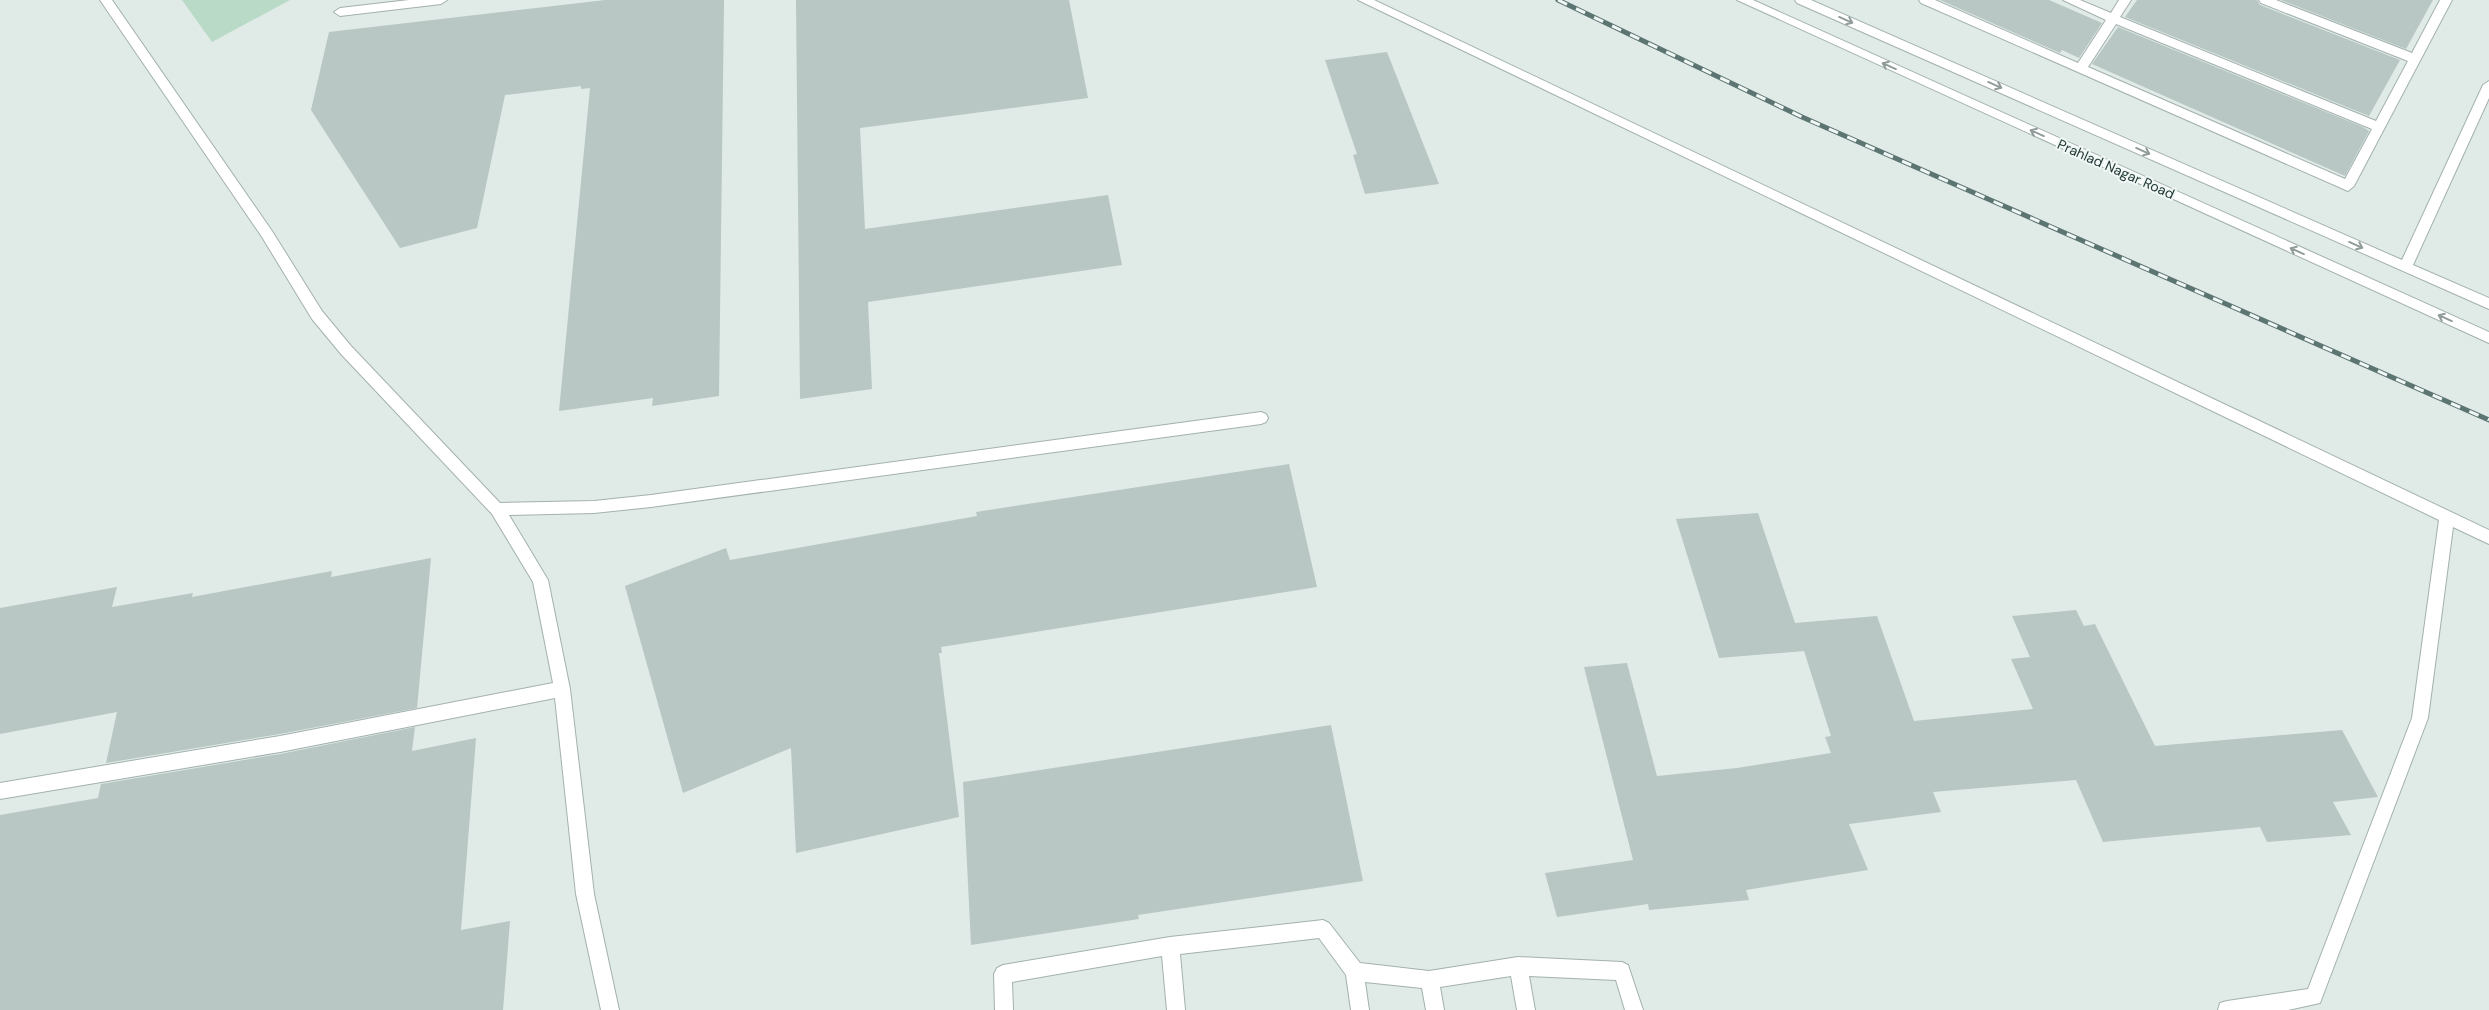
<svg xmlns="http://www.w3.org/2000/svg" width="2489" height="1010" font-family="'DM Sans',sans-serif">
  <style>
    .green { fill: #b9dac7 }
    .building { fill: #b8c7c3 }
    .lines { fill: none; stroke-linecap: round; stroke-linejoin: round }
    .minor-casing { stroke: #a3b1ae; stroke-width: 2 }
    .minor { fill: #fff; fill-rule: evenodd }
    .rail-casing { stroke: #5c7572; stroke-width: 5 }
    .rail { stroke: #f0f7f4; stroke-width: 3; stroke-dasharray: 10; stroke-linecap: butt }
    .oneway { stroke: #909c9a }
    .labels { text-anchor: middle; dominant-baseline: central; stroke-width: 4; stroke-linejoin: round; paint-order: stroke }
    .street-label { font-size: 14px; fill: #213936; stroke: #f0f7f4 }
  </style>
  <rect width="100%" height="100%" fill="#e0eae7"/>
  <!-- green -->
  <path class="green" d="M182,0H290L212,42Z"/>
  <!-- building -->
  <path class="building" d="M605,0H724L719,396L652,406L653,398L559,411L590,88L581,89V86L505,95L477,228L400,248L311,110L329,32Z
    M796,0H1069L1088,98L860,128L865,229L1108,195L1122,265L868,302L872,389L800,399Z
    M1940,0H2049L2102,23L2079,58L2062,50L2060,53Z
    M2137,0H2257L2260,5L2400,60L2369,116L2125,17Z
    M2281,0H2433L2406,49Z
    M2118,27L2363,127L2369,131L2345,176L2092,64Z
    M1387,52L1439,184L1365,194L1353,155L1357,154L1325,60Z
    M1289,464L1317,587L941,647L942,653H939L959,817L796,853L791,748L683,793L625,586L726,548L730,560L977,516L976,512Z
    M1758,513L1795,623L1877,616L1914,721L2033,709L2011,659L2030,657L2012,616L2076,610L2084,626L2095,624L2155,746L2342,730L2378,797L2333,802L2351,835L2267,842L2260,827L2103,842L2076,780L1933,792L1941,812L1849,824L1868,870L1746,890L1749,900L1649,910L1648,904L1557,917L1545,873L1633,860L1584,667L1627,663L1657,776L1737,768L1831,753L1825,737L1831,736L1804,651L1719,658L1676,519Z
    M431,558L417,708L280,734L106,763L117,712L0,734V608L117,587L112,607L193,593L192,597L332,571L331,577Z
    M1331,725L1363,881L1138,915L1139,919L971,945L963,782Z
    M415,727L412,751L476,738L461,930L510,921L503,1010H0V815L98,798L101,784L280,754Z"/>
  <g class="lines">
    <defs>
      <path id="minor" d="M100,0H112L272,231L322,311L351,346L500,503L594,501L651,495L1261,412L1266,414L1268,418L1266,422L1261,424L651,507L594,513L509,515L548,580L570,689L594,894L619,1010H601L576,894L555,698L280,752L0,799V783L280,736L553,683L533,582L492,514L341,354L312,319L262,237Z
        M409,0H447L441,4L340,16L334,12L340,8Z
        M1358,0H1374L2489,530V544L2453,527L2428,718L2320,1003L2288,1010H2218L2220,1003L2227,1001L2308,989L2412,718L2439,520Z
        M1737,0H1753L2489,332V343Z
        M1795,0H1811L2402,260L2483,85L2489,81V98L2413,265L2489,298V309L1797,3Z
        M1919,0H1935L2078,63L2106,20L2063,0H2080L2111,13L2119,0H2131L2120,17L2376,121L2408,61L2261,3L2259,0H2276L2412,53L2440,0H2452L2354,186L2348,191L1921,3ZM2116,24L2372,129L2345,179L2088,67Z
        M1323,920L1329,923L1360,963L1429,971L1518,957L1622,962L1628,965L1643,1010H1625L1616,980L1529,976L1535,1010H1517L1511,976L1440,987L1444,1010H1426L1422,988L1365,982L1369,1010H1351L1346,975L1319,938L1180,954L1185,1010H1167L1162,956L1012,982L1013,1010H995L994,974L997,968L1003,965L1170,937Z"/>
    </defs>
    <!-- minor casing -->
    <use href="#minor" class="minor-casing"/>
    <!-- minor -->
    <use href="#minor" class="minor"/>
    <defs>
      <path id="rail" d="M1558,0L1802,117L2489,420"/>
    </defs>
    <!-- rail casing -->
    <use href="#rail" class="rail-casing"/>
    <!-- rail -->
    <use href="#rail" class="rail"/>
  </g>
  <!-- one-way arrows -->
  <defs><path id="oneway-shaft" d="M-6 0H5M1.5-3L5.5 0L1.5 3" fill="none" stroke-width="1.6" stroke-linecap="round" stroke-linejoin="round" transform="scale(1.25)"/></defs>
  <g class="oneway">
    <use href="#oneway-shaft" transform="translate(1846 20) rotate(24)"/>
    <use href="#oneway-shaft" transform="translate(1889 66) rotate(-156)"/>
    <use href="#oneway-shaft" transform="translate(1995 85) rotate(24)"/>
    <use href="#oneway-shaft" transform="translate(2037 133) rotate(-156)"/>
    <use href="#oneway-shaft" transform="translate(2143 151) rotate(24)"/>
    <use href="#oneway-shaft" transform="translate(2356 245) rotate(24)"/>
    <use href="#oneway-shaft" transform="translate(2297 251) rotate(-156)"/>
    <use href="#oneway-shaft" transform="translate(2445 318) rotate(-156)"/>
  </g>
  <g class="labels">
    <!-- street labels -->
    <g class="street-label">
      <text transform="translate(2116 169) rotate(24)">Prahlad Nagar Road</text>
    </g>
  </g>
</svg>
